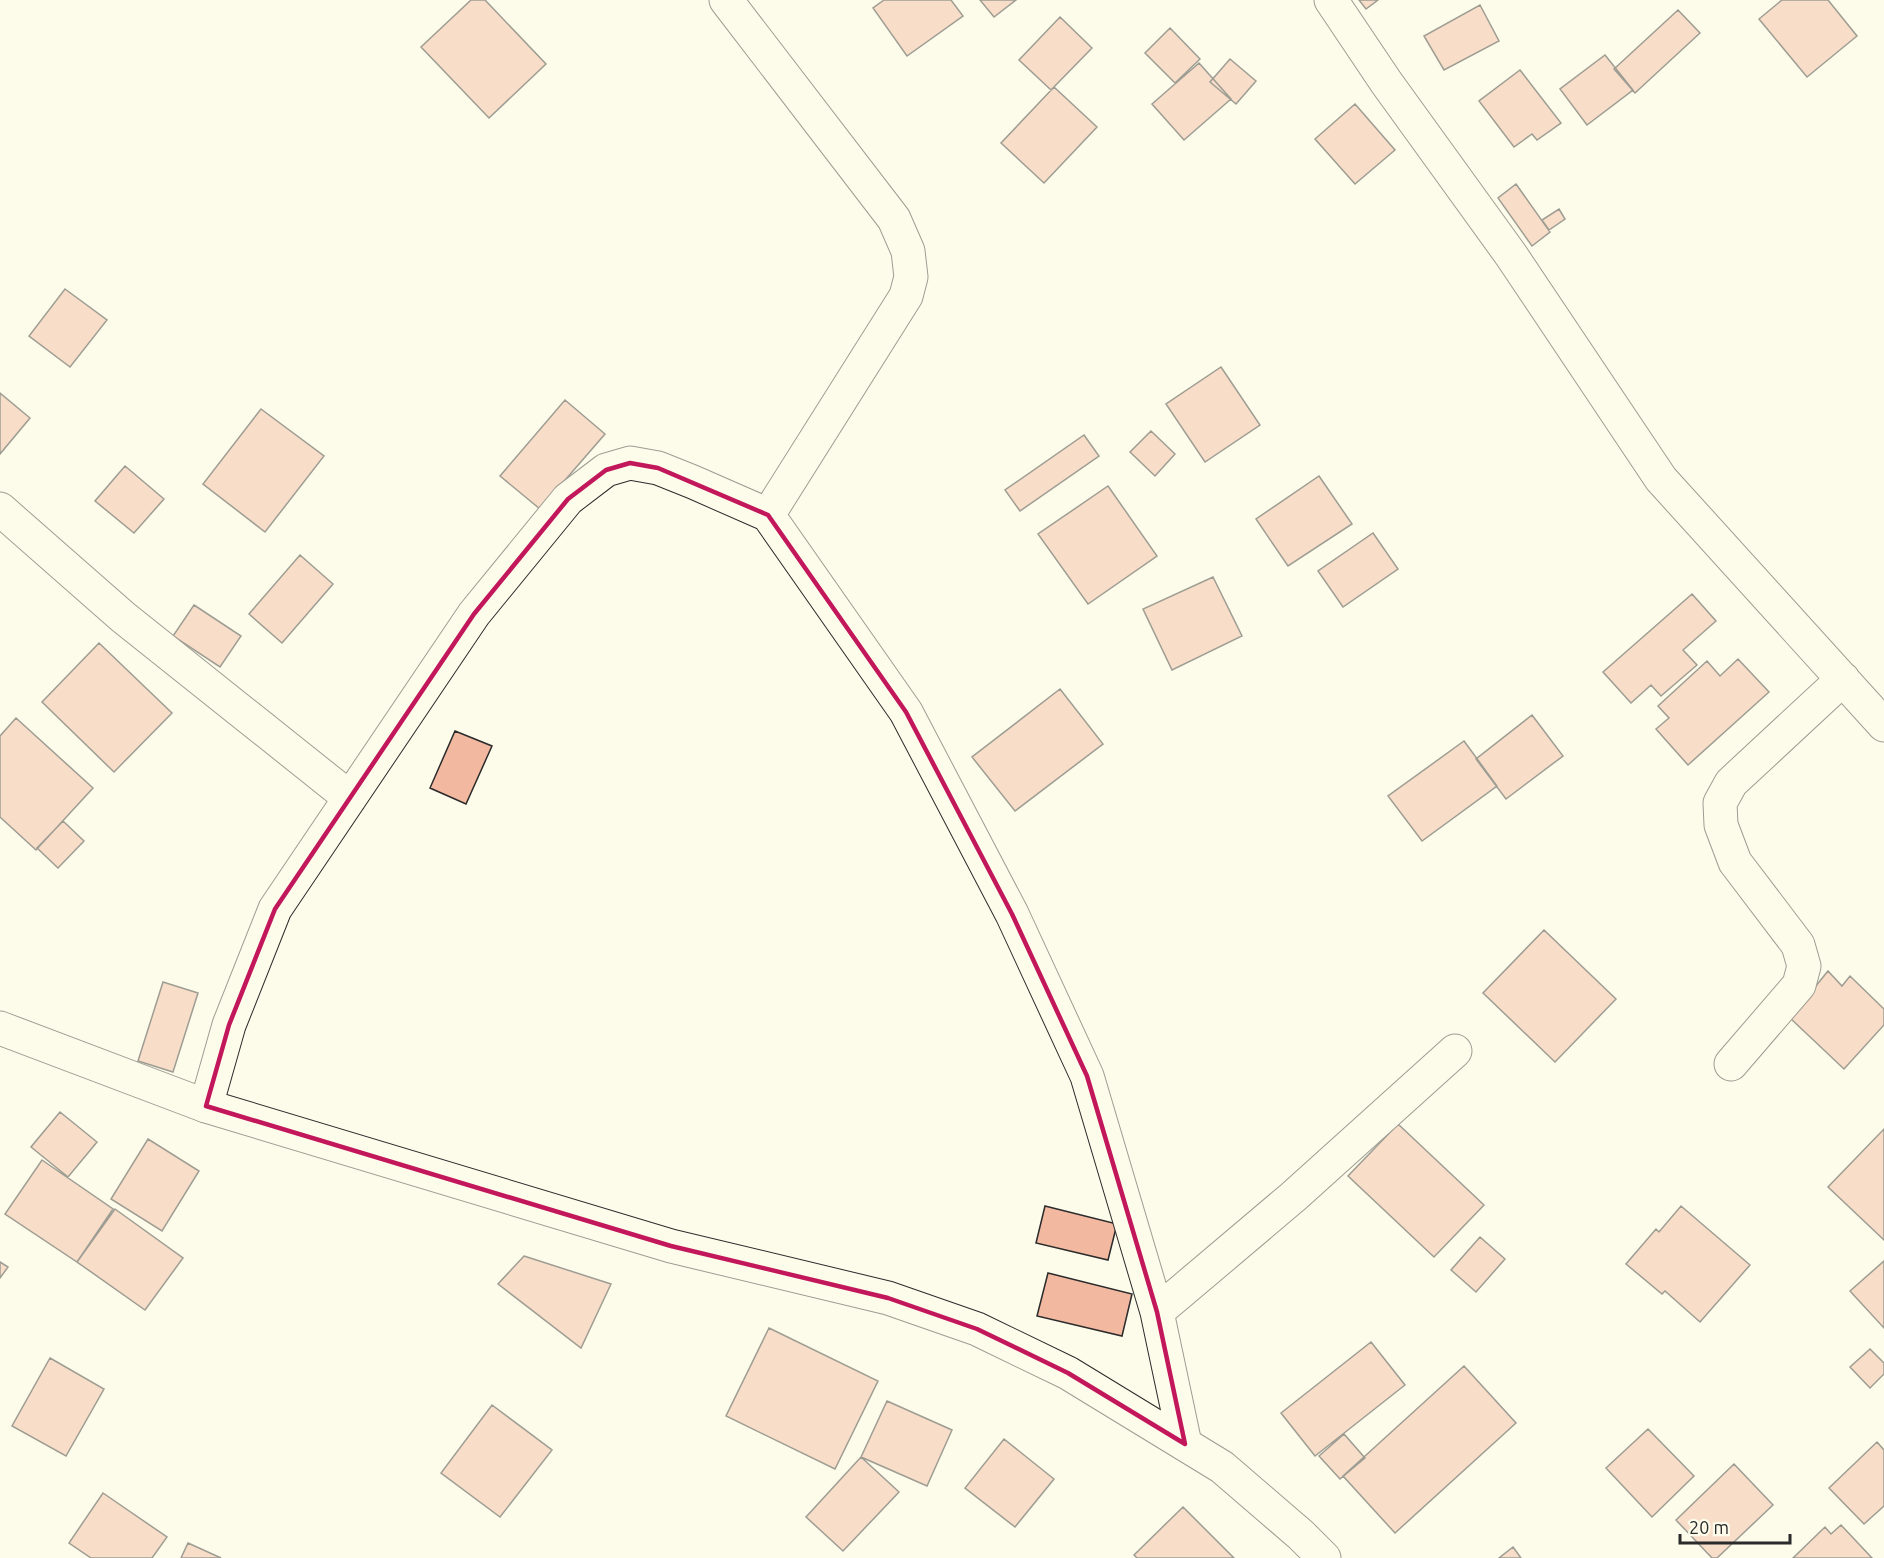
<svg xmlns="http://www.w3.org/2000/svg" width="1884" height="1558" font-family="Ubuntu,sans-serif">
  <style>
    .building { fill: #f2b8a0; stroke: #2b2b2b; stroke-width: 1.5 }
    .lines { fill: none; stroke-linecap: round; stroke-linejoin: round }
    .street-casing { stroke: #2b2b2b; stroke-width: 35 }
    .secondary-casing { stroke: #2b2b2b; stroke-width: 35 }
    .street { stroke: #fdfbea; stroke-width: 33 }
    .secondary { stroke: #fdfbea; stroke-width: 33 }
    .marked { fill: none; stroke: #c2185b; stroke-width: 4.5; stroke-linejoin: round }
  </style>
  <rect width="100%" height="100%" fill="#fdfbea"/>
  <!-- building -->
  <path class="building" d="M471,0H485L546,64L489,118L421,47Z
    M884,0H951L963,16L907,56L873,8Z
    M980,0H1016L994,17Z
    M1359,0H1378L1366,9Z
    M1782,0H1828L1857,36L1807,77L1759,19Z
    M1480,5L1499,41L1444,70L1424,36Z
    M1678,10L1700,33L1635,93L1614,69Z
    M1060,17L1092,48L1051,90L1019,60Z
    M1170,28L1200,59L1175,83L1145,53Z
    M1605,55L1633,90L1587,125L1560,89Z
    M1230,59L1256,81L1236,104L1210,82Z
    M1199,63L1231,99L1184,140L1152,104Z
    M1520,70L1561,123L1537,140L1532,134L1514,147L1479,101Z
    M1054,87L1097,127L1044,183L1001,143Z
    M1355,104L1395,150L1355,184L1315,139Z
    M1516,184L1550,232L1532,246L1498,198Z
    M1559,209L1565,219L1549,230L1542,220Z
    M65,289L107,320L70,367L29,336Z
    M1221,367L1260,425L1205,462L1166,404Z
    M0,393L30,418L0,454Z
    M565,400L605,434L540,509L500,476Z
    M261,409L324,456L265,532L203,484Z
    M1151,431L1175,454L1155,476L1130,452Z
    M1084,435L1099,456L1020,511L1005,490Z
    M125,466L164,499L134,533L95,501Z
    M1319,476L1352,524L1288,566L1256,519Z
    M1108,486L1157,556L1088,604L1038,534Z
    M1373,533L1398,569L1343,607L1318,571Z
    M300,555L333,584L282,643L249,614Z
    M1213,577L1242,636L1172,670L1143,609Z
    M1692,594L1716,621L1683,650L1697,665L1661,696L1651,685L1631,703L1603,672Z
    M194,605L241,636L220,667L173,636Z
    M99,643L172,713L114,772L42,702Z
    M1738,659L1769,692L1688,765L1656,729L1669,718L1658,706L1707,661L1720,676Z
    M1060,689L1103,744L1015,811L972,757Z
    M1532,715L1563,756L1506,799L1476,759Z
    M16,718L93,788L36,850L0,817V736Z
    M455,731L492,746L466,804L430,788Z
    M1464,741L1497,786L1422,841L1388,796Z
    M63,821L84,841L58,868L37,848Z
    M1544,930L1616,999L1555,1062L1483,993Z
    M1828,971L1842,986L1850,976L1884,1009V1025L1844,1069L1790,1018Z
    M163,982L198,993L173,1072L138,1061Z
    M60,1112L97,1142L68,1177L31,1147Z
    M1398,1124L1484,1205L1434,1257L1348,1176Z
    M1884,1129V1240L1828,1187Z
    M148,1139L199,1171L162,1231L111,1199Z
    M42,1160L113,1209L77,1262L5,1214Z
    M1045,1206L1117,1224L1108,1260L1036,1243Z
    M1681,1206L1750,1265L1700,1322L1665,1291L1662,1294L1626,1264L1656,1229L1659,1232Z
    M115,1209L183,1258L145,1310L77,1262Z
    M1480,1237L1505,1259L1476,1292L1451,1270Z
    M524,1256L611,1284L581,1348L498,1284Z
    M1884,1261V1328L1850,1291Z
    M0,1262L8,1267L0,1278Z
    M1048,1273L1132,1294L1122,1336L1037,1316Z
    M769,1328L878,1381L835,1469L726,1416Z
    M1371,1342L1405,1385L1315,1456L1281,1413Z
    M1870,1349L1884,1363V1374L1870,1388L1850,1367Z
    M50,1358L104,1389L66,1456L12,1426Z
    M1464,1366L1516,1423L1395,1533L1343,1476Z
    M887,1401L952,1430L927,1486L861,1457Z
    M492,1405L552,1450L500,1517L441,1473Z
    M1648,1429L1694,1476L1652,1517L1606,1468Z
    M1344,1434L1365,1458L1340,1479L1319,1456Z
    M1004,1439L1054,1479L1015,1527L965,1488Z
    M1877,1442L1884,1450V1506L1864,1524L1829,1488Z
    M861,1457L899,1492L843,1551L806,1517Z
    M1734,1464L1773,1505L1717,1558H1712L1676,1520Z
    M103,1493L167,1537L152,1558H91L69,1543Z
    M1183,1507L1234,1558H1137L1134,1555Z
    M1841,1525L1872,1558H1793L1825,1527L1831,1534Z
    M188,1543L221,1558H181Z
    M1513,1547L1521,1558H1499Z"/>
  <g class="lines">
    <defs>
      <path id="street" d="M1331,0L1386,82L1511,255L1661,479L1884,725
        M0,509L123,617L350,798
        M768,515L906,712L1012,914L1087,1076L1157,1312L1185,1444
        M1731,1064L1799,985L1804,966L1798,945L1735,862L1721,825L1720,803L1731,783L1843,679
        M206,1106L229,1025L275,909L474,614L568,499L606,470L630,463L658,468L693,482L768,515L906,296L911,277L908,251L894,219L726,0
        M1157,1312L1293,1197L1455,1051"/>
      <path id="secondary" d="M0,1028L206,1106L671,1246L888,1298L977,1329L1068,1373L1222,1467L1301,1535L1324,1558"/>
    </defs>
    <!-- street casing -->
    <use href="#street" class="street-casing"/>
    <!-- secondary casing -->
    <use href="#secondary" class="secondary-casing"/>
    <!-- street -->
    <use href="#street" class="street"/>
    <!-- secondary -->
    <use href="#secondary" class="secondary"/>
  </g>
  <!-- marked area -->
  <path d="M0 0H1884V1558H0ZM630,463L658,468L768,515L906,712L1012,914L1087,1076L1157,1312L1185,1444L1068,1373L977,1329L888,1298L671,1246L206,1106L229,1025L275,909L474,614L568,499L606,470Z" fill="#fdfbea" fill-opacity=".55" fill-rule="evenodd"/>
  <path class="marked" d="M630,463L658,468L768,515L906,712L1012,914L1087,1076L1157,1312L1185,1444L1068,1373L977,1329L888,1298L671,1246L206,1106L229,1025L275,909L474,614L568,499L606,470Z"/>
  <!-- scale -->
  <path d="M1680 1534v9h110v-9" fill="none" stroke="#2b2b2b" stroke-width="3"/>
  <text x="1689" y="1534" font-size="18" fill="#2b2b2b" stroke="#fdfbea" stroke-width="4.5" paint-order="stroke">20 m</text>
</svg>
